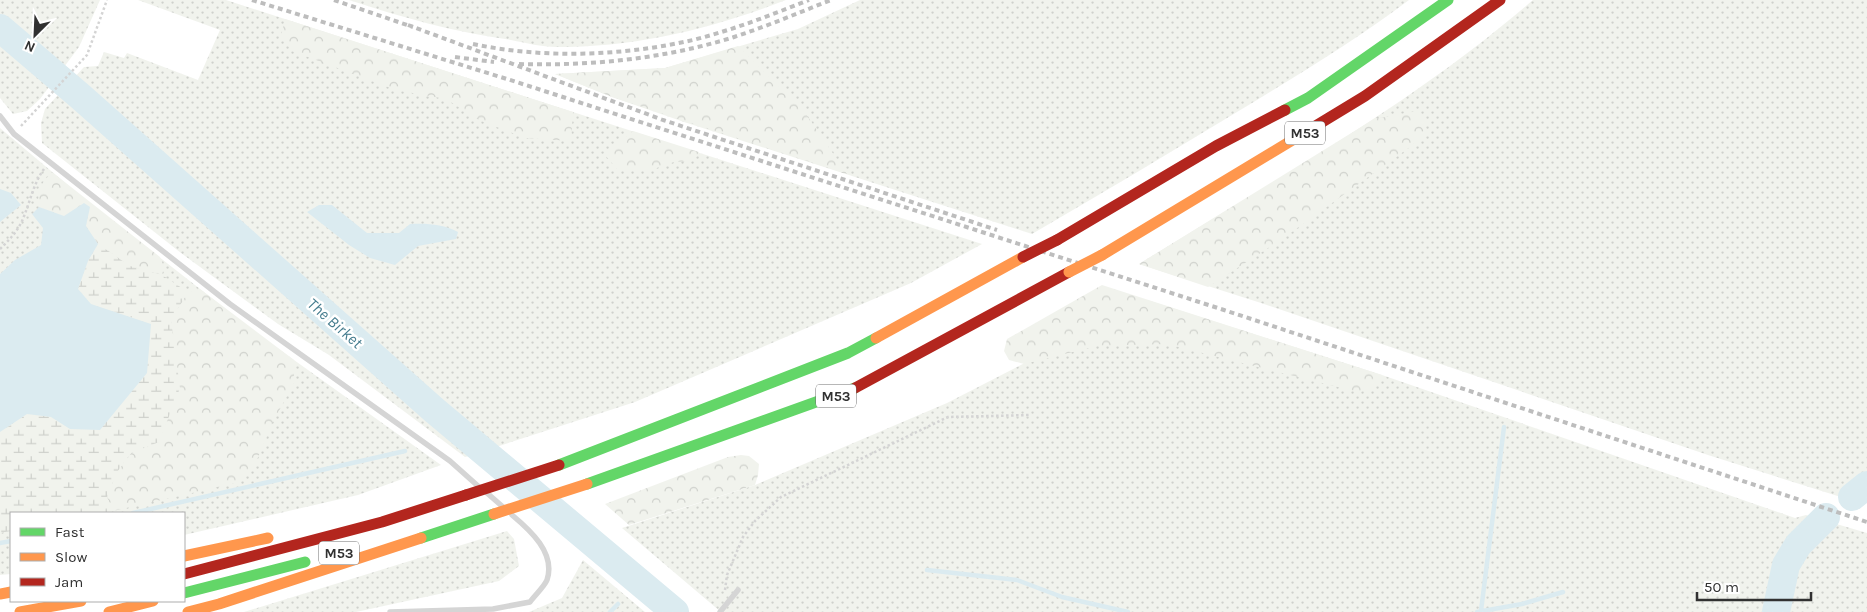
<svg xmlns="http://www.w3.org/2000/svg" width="1867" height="612" font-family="Karla,sans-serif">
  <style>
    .grass { fill: url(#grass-dots) }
    .forest { fill: url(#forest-crowns) }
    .wetland { fill: url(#wetland-marsh) }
    .water { fill: #dbebf0 }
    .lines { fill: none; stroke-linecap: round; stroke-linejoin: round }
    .stream { stroke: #dbebf0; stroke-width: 4.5 }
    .river { stroke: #dbebf0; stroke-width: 28 }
    .path { stroke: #d4d4d4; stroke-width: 2.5; stroke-dasharray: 2.5 2.5; stroke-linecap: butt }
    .lane { stroke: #d5d5d5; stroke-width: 5.5 }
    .fast { stroke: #63d668; stroke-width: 11 }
    .slow { stroke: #ff974d; stroke-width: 11 }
    .jam { stroke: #b3261e; stroke-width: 11 }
    .rail { stroke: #bdbdbd; stroke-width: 4; stroke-dasharray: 5 4; stroke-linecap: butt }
    .slow-bridge { stroke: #ff974d; stroke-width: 11 }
    .jam-bridge { stroke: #b3261e; stroke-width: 11 }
    .labels { text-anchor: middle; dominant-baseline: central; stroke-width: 5; stroke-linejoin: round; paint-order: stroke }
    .shield { fill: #fff; stroke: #6f6f6f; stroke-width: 1 }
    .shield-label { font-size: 14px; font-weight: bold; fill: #313131 }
    .water-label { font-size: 16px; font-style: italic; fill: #457c8e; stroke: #fff }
  </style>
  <defs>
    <pattern id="grass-dots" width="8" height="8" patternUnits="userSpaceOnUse" patternTransform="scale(1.25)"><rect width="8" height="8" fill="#f1f3ed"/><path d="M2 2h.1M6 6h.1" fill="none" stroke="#cfd1cc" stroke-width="1.8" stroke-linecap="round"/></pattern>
    <pattern id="forest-crowns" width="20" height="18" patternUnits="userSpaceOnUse" patternTransform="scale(1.25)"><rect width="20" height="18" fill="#f1f3ed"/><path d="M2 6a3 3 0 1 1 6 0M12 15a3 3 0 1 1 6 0" fill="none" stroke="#cfd1cc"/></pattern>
    <pattern id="wetland-marsh" width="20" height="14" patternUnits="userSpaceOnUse" patternTransform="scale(1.25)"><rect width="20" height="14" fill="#f1f3ed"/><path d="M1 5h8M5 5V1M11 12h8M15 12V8" fill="none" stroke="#cfd1cc"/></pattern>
  </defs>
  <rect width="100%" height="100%" fill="#fff"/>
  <!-- grass -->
  <path class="grass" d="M0,0H100L79,47L40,99L27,111L13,114L0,98Z
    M138,0H226L982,244L911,283L635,402L465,457L329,355L278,324L181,253L42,143L41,123L45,109L84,67L98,66L104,52L124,58L127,53L198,80L220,30Z
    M349,0H786C711,29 637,47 556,47C542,47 526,43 511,40C454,32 404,18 349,0Z
    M860,0H1409C1355,41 1296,76 1237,112C1169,153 1101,194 1032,234L684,122L612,97L555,74L665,68L798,29Z
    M1533,0H1867V477L1844,498L1708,455L1261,303L1139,264C1273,181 1413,104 1533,0Z
    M0,128L76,192L259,335L441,465L358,495L184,535V513H11V574L0,575Z
    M1147,300L1382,375L1795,518L1806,515L1867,533V612H721L622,528L755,485L947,403Z
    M507,531L514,539L519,566L499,581L356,612H244Z
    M583,560L645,612H529L562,598Z"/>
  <!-- forest -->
  <path class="forest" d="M285,19L573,112L571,141L525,138L479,120L446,99L396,90L292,51L281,36Z
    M738,46L804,111L847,174L612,97L555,74L665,68Z
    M1417,111L1425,121L1424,134L1410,147L1282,239L1208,287L1139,264L1374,119Z
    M633,131L699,152L694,161L674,162L648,171L617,169L605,155Z
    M52,172L160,257L164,267L162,275L130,266L98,244L86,226L89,208L64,216L39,207C37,189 40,185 52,172Z
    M1102,285L1382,375L1373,389L1358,392L1167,344L1097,346L1024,364L1009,360L1004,351L1007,339Z
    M200,289L294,360V383L273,422L256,462L236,483L113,511L107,497L117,472L131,453L159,441L179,387L171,320L188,292Z
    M741,455L749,456L759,464L758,475L755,485L629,525L605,504L728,457Z"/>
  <!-- wetland -->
  <path class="wetland" d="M98,244L130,266L162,275L188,292L171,320L180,388L159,442L131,453L117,472L107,497L113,511L101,513H11V531L0,533V432L27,414L51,417L71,429L151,324L91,304L78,289L88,261Z"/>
  <!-- water -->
  <path class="water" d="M0,189L11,193L21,205L0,222Z
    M84,203L90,207L86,226L98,244L88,261L78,289L91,304L151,324L147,373L100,430L70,429L51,417L27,414L0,432V274L15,260L41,245L43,228L32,214L39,207L64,216Z
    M319,205H332L367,233H399L410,224C426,223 443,224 458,232L456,239L418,246L395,265L370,258L349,245L307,212Z"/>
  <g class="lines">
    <!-- stream -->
    <path class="stream" d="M427,419L434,410
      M133,513L405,451
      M0,543L11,541
      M927,570L1017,580L1062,597L1128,612
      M624,581L628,571
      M1481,611L1504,427
      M610,612L618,604
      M1477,612L1522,604L1563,592"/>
    <!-- river -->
    <path class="river" d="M0,28L81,97L434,410L675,612
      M1852,497L1867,485
      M1776,612L1786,565L1798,545L1826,517"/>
    <!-- path -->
    <path class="path" d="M21,126L87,55L107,0
      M0,249C9,240 17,232 22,221C30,203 33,184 44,169
      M725,590L727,575L743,537L755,521L781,497L948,417L1030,415"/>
    <!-- lane -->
    <path class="lane" d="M0,116L14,134L230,304L450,461L478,486
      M487,493L503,507
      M390,612L493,609L530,602C535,595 544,587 547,580C556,553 530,530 512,515
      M720,612L738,590"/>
    <!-- fast -->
    <path class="fast" d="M1285,110L1308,98L1448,0
      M559,465L848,353L876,338
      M587,484L855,388
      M421,538L494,514
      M184,593L305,562"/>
    <!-- slow -->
    <path class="slow" d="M1102,255L1309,130
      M876,338L1023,257
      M184,556L268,538
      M0,594L11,592
      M20,612L81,601
      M109,612L153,601
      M188,612L219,604L421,538"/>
    <!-- jam -->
    <path class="jam" d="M1309,130L1365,96L1500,0
      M1057,240L1216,146L1285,110
      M855,388L1069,272
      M184,574L382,522L466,495"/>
    <!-- rail -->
    <path class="rail" d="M252,0L507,79L1224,310L1867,522
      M334,0L413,27
      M408,25L663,120L997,230
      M473,44C544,59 623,56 693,40C733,30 771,15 809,0
      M455,57L494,62
      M519,64C591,66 662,59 731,38C765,27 798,13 831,0"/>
    <!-- slow-bridge -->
    <path class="slow-bridge" d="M1069,272L1102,255
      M494,514L587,484"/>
    <!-- jam-bridge -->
    <path class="jam-bridge" d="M1023,257L1057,240
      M466,495L559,465"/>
  </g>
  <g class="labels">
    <!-- shield labels -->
    <g class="shield">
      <rect x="1285" y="121.5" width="40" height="23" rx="4"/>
      <rect x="816" y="384.5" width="40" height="23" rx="4"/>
      <rect x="319" y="541.5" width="40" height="23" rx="4"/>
    </g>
    <g class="shield-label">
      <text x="1305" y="133">M53</text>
      <text x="836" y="396">M53</text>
      <text x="339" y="553">M53</text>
    </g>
    <!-- water labels -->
    <g class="water-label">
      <text transform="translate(335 323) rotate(41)">The Birket</text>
    </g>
  </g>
  <!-- legend -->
  <rect x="10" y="512" width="175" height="90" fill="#ffffff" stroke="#adadad"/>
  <rect x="20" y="528" width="25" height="8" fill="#63d668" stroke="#adadad"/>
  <text x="55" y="537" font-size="15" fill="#313131">Fast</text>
  <rect x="20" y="553" width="25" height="8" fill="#ff974d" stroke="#adadad"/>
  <text x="55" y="562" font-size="15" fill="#313131">Slow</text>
  <rect x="20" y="578" width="25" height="8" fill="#b3261e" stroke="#adadad"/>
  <text x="55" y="587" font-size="15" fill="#313131">Jam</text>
  <!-- north arrow -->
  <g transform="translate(35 35) rotate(204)" stroke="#ffffff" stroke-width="4" paint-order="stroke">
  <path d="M0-4L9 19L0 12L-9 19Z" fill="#313131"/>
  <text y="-8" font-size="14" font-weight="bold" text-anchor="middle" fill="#313131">N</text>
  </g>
  <!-- scale -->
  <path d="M1697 592v8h114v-8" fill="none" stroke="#313131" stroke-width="2.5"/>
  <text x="1704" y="592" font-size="15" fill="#313131" stroke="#ffffff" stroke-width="4" paint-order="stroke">50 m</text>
</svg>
